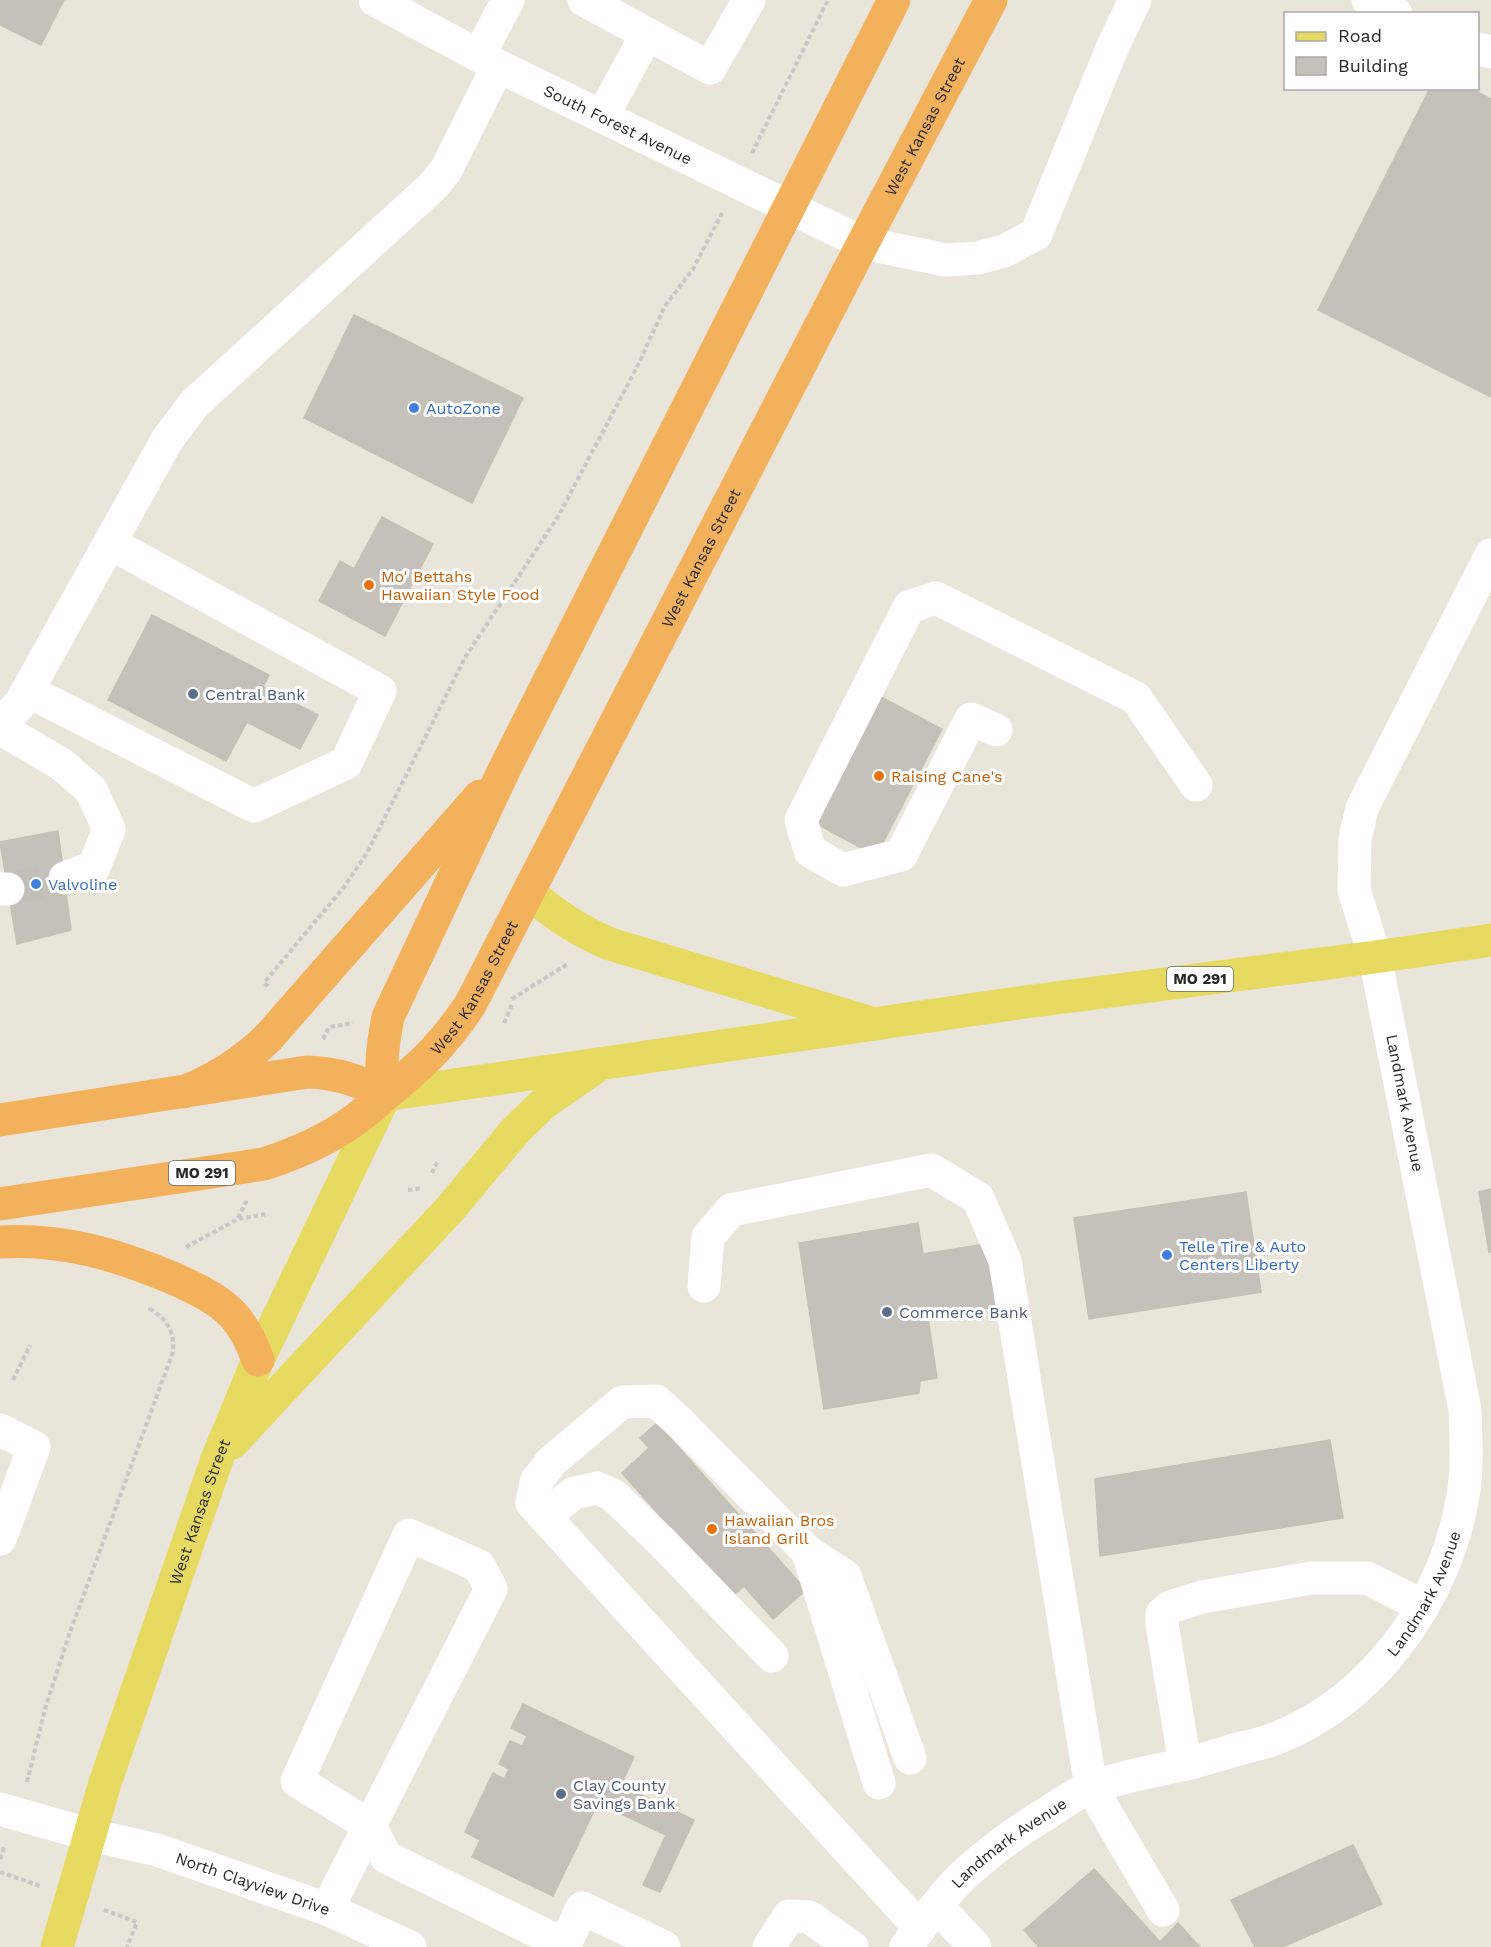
<svg xmlns="http://www.w3.org/2000/svg" width="1491" height="1947" font-family="'Work Sans',sans-serif">
  <style>
    .building { fill: #c5c1ba; stroke: #c4c1b4; stroke-width: 1.5 }
    .lines { fill: none; stroke-linecap: round; stroke-linejoin: round }
    .minor-tunnel { stroke: #c2bfb6; stroke-width: 33; stroke-dasharray: 33 16; stroke-linecap: butt }
    .path { stroke: #c7c7c7; stroke-width: 4; stroke-dasharray: 4.5 3; stroke-linecap: butt }
    .minor { stroke: #fff; stroke-width: 33 }
    .major { stroke: #e7da61; stroke-width: 33 }
    .highway { stroke: #f3b15b; stroke-width: 33 }
    .shop-dot { fill: #3f7fe0; stroke: #fff; stroke-width: 2 }
    .food-dot { fill: #e8710a; stroke: #fff; stroke-width: 2 }
    .service-dot { fill: #5c6f8a; stroke: #fff; stroke-width: 2 }
    .labels { text-anchor: middle; dominant-baseline: central; stroke-width: 6; stroke-linejoin: round; paint-order: stroke }
    .shield { fill: #fff; stroke: #686868; stroke-width: 1.5 }
    .shield-label { font-size: 15px; font-weight: bold; fill: #282828 }
    .street-label { font-size: 16px; fill: #282828; stroke: #fff }
    .shop-label { font-size: 16px; fill: #366cbe; stroke: #fff; text-anchor: start }
    .food-label { font-size: 16px; fill: #c56008; stroke: #fff; text-anchor: start }
    .service-label { font-size: 16px; fill: #4e5e75; stroke: #fff; text-anchor: start }
  </style>
  <rect width="100%" height="100%" fill="#e9e5da"/>
  <!-- building -->
  <path class="building" d="M0,0H64L41,45L0,25Z
    M1430,88H1470L1491,99V397L1318,310Z
    M354,315L523,398L472,503L304,418Z
    M382,517L433,544L385,636L319,601L340,561L354,569Z
    M152,615L269,675L263,687L318,715L300,749L247,722L226,761L108,700Z
    M881,697L942,729L876,856L815,823Z
    M58,831L71,930L17,944L0,842Z
    M1491,1189V1252H1489L1479,1192Z
    M1246,1192L1261,1292L1089,1319L1074,1218Z
    M918,1223L923,1254L991,1243L1002,1306L928,1318L937,1378L920,1381L919,1393L824,1409L799,1243Z
    M657,1423L806,1590L773,1619L744,1586L732,1597L622,1473L649,1448L640,1438Z
    M1330,1440L1343,1518L1100,1556L1095,1479Z
    M523,1704L634,1757L621,1785L694,1820L660,1892L643,1885L666,1835L598,1803L553,1896L472,1857L480,1840L465,1832L493,1773L504,1779L509,1769L499,1764L510,1741L522,1746L527,1736L511,1728Z
    M1353,1845L1382,1904L1282,1947H1255L1231,1900Z
    M1094,1869L1160,1942L1178,1923L1200,1947H1039L1024,1930Z"/>
  <g class="lines">
    <!-- minor-tunnel -->
    <path class="minor-tunnel" d="M8,889L65,878"/>
    <!-- path -->
    <path class="path" d="M752,153L828,0
      M268,986L264,983L344,887L367,853L466,656L559,515L637,367L665,306L693,269L722,213
      M512,999L569,963
      M504,1023L512,1005
      M323,1039L329,1027L353,1023
      M432,1173L438,1160
      M408,1190L422,1188
      M238,1218L247,1200
      M186,1247L238,1219L267,1214
      M13,1380L30,1345
      M27,1782L45,1709L70,1632L173,1352C175,1332 167,1319 150,1309L151,1308
      M0,1859L5,1845
      M0,1872L40,1886
      M104,1910L137,1922L127,1947"/>
    <!-- minor -->
    <g class="minor">
      <path id="s1" d="M375,0L498,66L863,243L946,260L978,258L1004,251L1036,234L1113,46L1135,0"/>
      <path d="M584,0L710,68L749,0"/>
      <path d="M1368,0L1396,14"/>
      <path d="M1478,49L1491,52"/>
      <path d="M479,55L508,0"/>
      <path d="M603,115L647,34"/>
      <path d="M28,691L254,806L346,763L380,691L110,543"/>
      <path d="M0,724L20,704L167,440L194,404L433,186L446,170L498,66"/>
      <path d="M0,728L61,764L91,790L109,829L94,867L65,878"/>
      <path d="M996,730L971,719L901,855L843,870L810,851L801,820L909,607L936,598L1136,698L1196,785"/>
      <path d="M0,889H8"/>
      <path d="M704,1286L708,1237L731,1210L931,1170L978,1198L1005,1261L1091,1787L1163,1910"/>
      <path d="M0,1430L34,1447L0,1539"/>
      <path d="M544,1516L574,1493L597,1488L613,1495L661,1541L772,1656"/>
      <path d="M808,1552L845,1576L910,1758"/>
      <path d="M1185,1764L1162,1624V1614L1170,1607L1202,1597L1311,1578H1367L1423,1606"/>
      <path d="M879,1783L808,1552L680,1423L656,1401L622,1402L551,1462L536,1482L532,1503L920,1928"/>
      <path id="s2" d="M0,1809L91,1835L157,1850L327,1909L410,1947"/>
      <path d="M937,1906L975,1947"/>
      <path d="M327,1909L491,1589L479,1566L409,1535L297,1781L370,1826L386,1857L565,1945L582,1908L664,1947"/>
      <path d="M769,1947L789,1916L809,1917L852,1947"/>
      <path id="s3" d="M906,1947C924,1922 943,1894 966,1873C991,1850 1017,1831 1046,1814C1060,1804 1077,1793 1093,1787C1123,1776 1155,1771 1186,1764C1205,1760 1223,1753 1242,1748C1254,1745 1266,1743 1277,1738C1373,1700 1444,1601 1462,1501C1468,1471 1466,1441 1465,1410L1375,957L1354,890L1355,839L1362,808L1491,555"/>
    </g>
    <!-- major -->
    <g class="major">
      <path d="M529,892C554,915 579,931 610,944L865,1021"/>
      <path d="M232,1443L450,1209L515,1131L544,1103L593,1069"/>
      <path id="s4" d="M57,1947L105,1783L217,1459L258,1360L385,1095L1025,1002L1375,957L1491,940"/>
    </g>
    <!-- highway -->
    <g class="highway">
      <path d="M184,1092C216,1079 242,1063 267,1039L480,796"/>
      <path d="M385,1095C379,1067 383,1044 388,1017L505,768L894,0"/>
      <path d="M0,1120L307,1072C337,1073 359,1080 385,1095"/>
      <path id="s5" d="M0,1204L264,1164C301,1152 335,1137 365,1112C372,1107 379,1100 386,1094C422,1065 444,1044 470,1005L863,243L991,0"/>
      <path d="M0,1242C62,1238 118,1255 175,1279C196,1289 217,1298 233,1315C245,1328 252,1343 258,1360"/>
    </g>
  </g>
  <!-- markers -->
  <g class="shop-dot">
    <circle cx="414" cy="408" r="6"/>
    <circle cx="36" cy="884" r="6"/>
    <circle cx="1167" cy="1255" r="6"/>
  </g>
  <g class="food-dot">
    <circle cx="369" cy="585" r="6"/>
    <circle cx="879" cy="776" r="6"/>
    <circle cx="712" cy="1529" r="6"/>
  </g>
  <g class="service-dot">
    <circle cx="193" cy="694" r="6"/>
    <circle cx="887" cy="1312" r="6"/>
    <circle cx="561" cy="1794" r="6"/>
  </g>
  <g class="labels">
    <!-- shield labels -->
    <g class="shield">
      <rect x="1167" y="967" width="66" height="24" rx="4.5"/>
      <rect x="169" y="1161" width="66" height="24" rx="4.5"/>
    </g>
    <g class="shield-label">
      <text x="1200" y="979">MO 291</text>
      <text x="202" y="1173">MO 291</text>
    </g>
    <!-- street labels -->
    <g class="street-label">
      <text stroke="none"><textPath href="#s1" startOffset="273">South Forest Avenue</textPath></text>
      <text stroke="none"><textPath href="#s5" startOffset="1521">West Kansas Street</textPath></text>
      <text stroke="none"><textPath href="#s5" startOffset="1035">West Kansas Street</textPath></text>
      <text stroke="none"><textPath href="#s5" startOffset="549">West Kansas Street</textPath></text>
      <text transform="translate(1405 1103) rotate(79)">Landmark Avenue</text>
      <text stroke="none"><textPath href="#s4" startOffset="458">West Kansas Street</textPath></text>
      <text stroke="none"><textPath href="#s3" startOffset="652">Landmark Avenue</textPath></text>
      <text stroke="none"><textPath href="#s3" startOffset="148">Landmark Avenue</textPath></text>
      <text stroke="none"><textPath href="#s2" startOffset="264">North Clayview Drive</textPath></text>
    </g>
    <!-- shop labels -->
    <g class="shop-label">
      <text x="426" y="408">AutoZone</text>
      <text x="48" y="884">Valvoline</text>
      <text x="1179" y="1246">Telle Tire &amp; Auto<tspan x="1179" dy="18">Centers Liberty</tspan></text>
    </g>
    <!-- food labels -->
    <g class="food-label">
      <text x="381" y="576">Mo' Bettahs<tspan x="381" dy="18">Hawaiian Style Food</tspan></text>
      <text x="891" y="776">Raising Cane's</text>
      <text x="724" y="1520">Hawaiian Bros<tspan x="724" dy="18">Island Grill</tspan></text>
    </g>
    <!-- service labels -->
    <g class="service-label">
      <text x="205" y="694">Central Bank</text>
      <text x="899" y="1312">Commerce Bank</text>
      <text x="573" y="1785">Clay County<tspan x="573" dy="18">Savings Bank</tspan></text>
    </g>
  </g>
  <!-- legend -->
  <rect x="1284" y="12" width="195" height="78" fill="#ffffff" stroke="#a9a9a9" stroke-width="1.5"/>
  <rect x="1296" y="32" width="30" height="9" fill="#e7da61" stroke="#a9a9a9" stroke-width="1.5"/>
  <text x="1338" y="42" font-size="18" fill="#282828">Road</text>
  <rect x="1296" y="57" width="30" height="18" fill="#c5c1ba" stroke="#a9a9a9" stroke-width="1.5"/>
  <text x="1338" y="72" font-size="18" fill="#282828">Building</text>
</svg>
